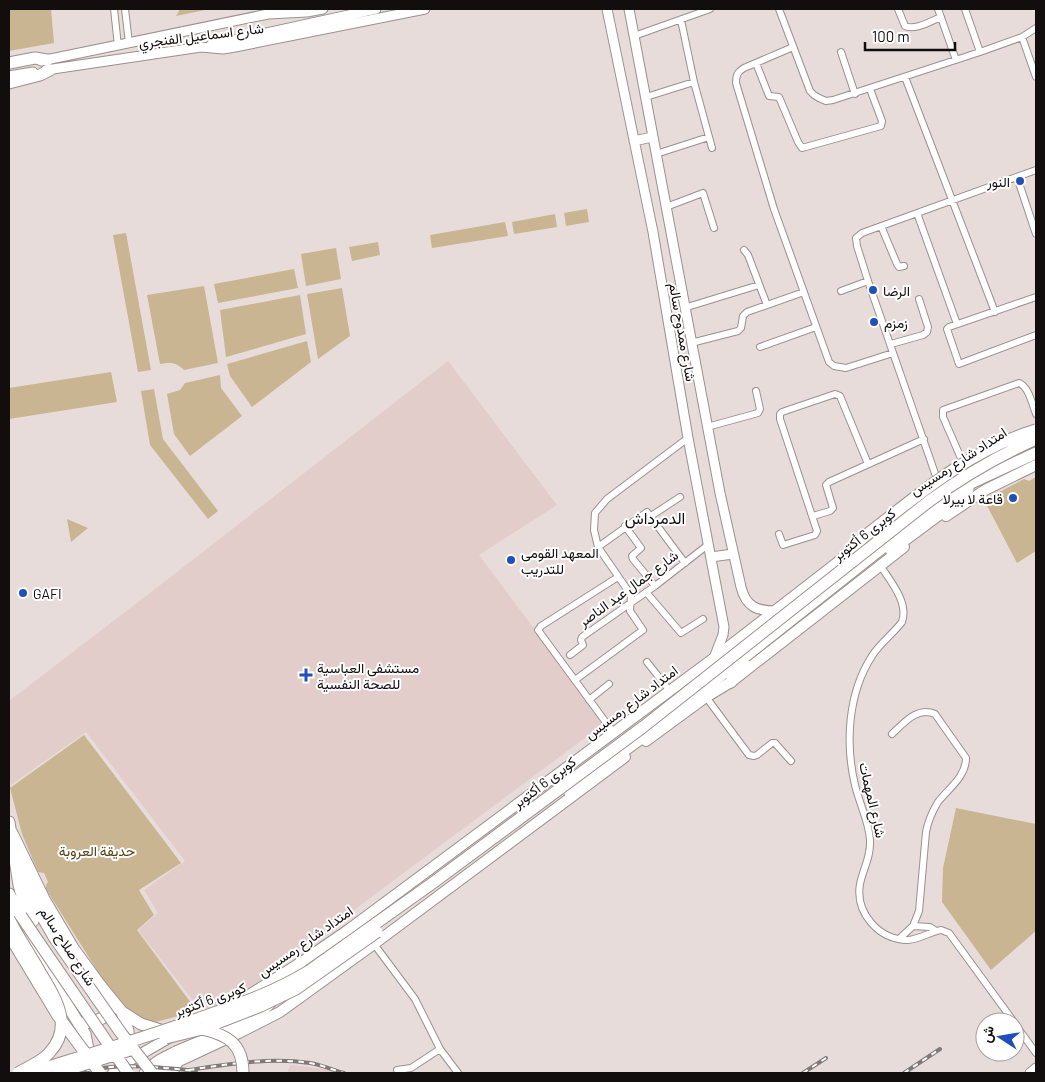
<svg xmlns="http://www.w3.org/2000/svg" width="1045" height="1082" font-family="Barlow,Vazirmatn,sans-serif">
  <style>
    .built { fill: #e2cdca }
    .green { fill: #c9b592 }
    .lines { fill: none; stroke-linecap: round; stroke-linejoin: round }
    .street-casing { stroke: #9b908e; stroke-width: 8 }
    .secondary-casing { stroke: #9b908e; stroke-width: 11 }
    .primary-casing { stroke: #9b908e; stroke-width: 12 }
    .highway-casing { stroke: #9b908e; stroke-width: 13 }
    .street { stroke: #fff; stroke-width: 6 }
    .secondary { stroke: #fff; stroke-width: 9 }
    .primary { stroke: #fff; stroke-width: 10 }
    .highway { stroke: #fff; stroke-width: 11 }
    .rail-casing { stroke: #817978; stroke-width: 4 }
    .rail { stroke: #fff; stroke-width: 2; stroke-dasharray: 5.5; stroke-linecap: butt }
    .highway-bridge-casing { stroke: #9b908e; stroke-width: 13; stroke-linecap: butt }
    .highway-bridge { stroke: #fff; stroke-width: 11 }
    .poi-dot { fill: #204fbc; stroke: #fff; stroke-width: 2 }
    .labels { text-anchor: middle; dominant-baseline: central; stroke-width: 4; stroke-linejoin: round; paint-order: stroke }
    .street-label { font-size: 14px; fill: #120e0e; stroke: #fff }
    .poi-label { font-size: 14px; fill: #120e0e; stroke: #fff; text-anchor: start }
    .park-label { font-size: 14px; fill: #553f16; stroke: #fff }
    .quarter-label { font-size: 16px; fill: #120e0e; stroke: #fff }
  </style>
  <rect width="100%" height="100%" fill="#e8dcda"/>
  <!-- built -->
  <path class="built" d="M448,361L557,505L479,555L605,723L232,1001L206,1010L205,1008H199L138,930L158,913L144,890L185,861L86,732L11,785L9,773V701L168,579Z
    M290,1065L324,1069L338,1073H287Z"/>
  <!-- green -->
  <path class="green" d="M9,9H51L54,43L9,51Z
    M180,9H210L176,16Z
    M587,209L589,222L566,226L564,213Z
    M555,214L557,227L514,234L512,222Z
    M505,222L508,236L432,248L430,235Z
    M126,233L151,370L138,372L113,235Z
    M378,242L380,255L352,261L349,247Z
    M336,248L341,279L306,286L301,254Z
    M294,269L298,288L218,303L214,284Z
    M204,286L218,363L184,370C176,362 170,362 160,364L147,295Z
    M342,288L350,336L318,359L307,294Z
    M300,295L306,334L226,357L220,310Z
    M307,341L311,362L252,407L230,376L227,364Z
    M111,372L117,402L9,419V388Z
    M220,375L221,388L242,416L190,456L174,434L167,394L180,390L185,383Z
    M154,389L163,439L218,511L208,519L150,445L141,391Z
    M1036,477V551L1017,563L984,500L1024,479L1029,481Z
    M67,519L88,528L71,542Z
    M84,735L181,863L139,890L154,915L137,930L197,1011L156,1022L131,1015L112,994L46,889V885L48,882L44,873L38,872L22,834L10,788Z
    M956,808L1036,824V931L991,970L942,902L943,868Z"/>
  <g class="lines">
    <defs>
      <path id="street" d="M114,9L118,46
        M125,9L129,43
        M779,9L810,91L814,95L819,98L826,101L833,100L980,52L1022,37L1036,28
        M898,9L905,26C915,31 931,21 941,17
        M938,9L956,60
        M965,9L980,52
        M681,20L694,82L712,148
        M634,36L710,9
        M1022,37L1036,77
        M793,47L744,68C737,72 736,76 736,83L774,209L829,362L834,366L846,368L893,353
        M841,52L855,94
        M756,63L769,96L779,97L798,142L802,148L881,126L882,121L870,89
        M905,77L995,312
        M646,97L694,82
        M656,154L709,137
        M1017,177L1036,234
        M666,207L703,193L714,228
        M917,213L957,324
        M881,226L897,264L899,267L904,266
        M744,250L748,255L767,305
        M841,291L868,281
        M1036,297L949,327L947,329L959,364L1036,335
        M684,308L759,285
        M691,343L738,331L741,328L743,316L747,312L804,292
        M891,344L923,335L927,332L928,327L919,299
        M760,347L816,327
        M707,427L758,413L760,409L756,391
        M964,465L943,417V410L1019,383C1029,387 1032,404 1036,414
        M938,482L868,281L857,246L856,238L862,233L1036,170
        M651,516L680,497
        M813,516L830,511L833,508L826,485L829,482L924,439
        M625,526L641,548L632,556L633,559L655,586
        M779,534L783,545L815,535L817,531L780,419V414L782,412L835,394L840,396L868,464
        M598,547L647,512L685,563
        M880,565C890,581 909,602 902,622C893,634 880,643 872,656C848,693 845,743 855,785C859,803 869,821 870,840C871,857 863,869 860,884C855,913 879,940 908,940C920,939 930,932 941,930L949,933L1014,1022
        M646,592L681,633L703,619
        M570,655L583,645L581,640L582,637L655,586L709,544
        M647,662L669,690
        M575,680L643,630L630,611L631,595L598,547L594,530L595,513L607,499L688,438
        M706,697L749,755L754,756L757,755L772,743H775L791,761
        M589,700L609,684
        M613,732L538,630L541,626L618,577
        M892,734C904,723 917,706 935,714L966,758C966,777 948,789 938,802C932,812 928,821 926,832L919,911L913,926L899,939
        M913,926L930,927L936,931
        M374,944L415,999L440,1049L411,1068L397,1070
        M1015,1024L1036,1053
        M440,1049L458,1073"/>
      <path id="secondary" d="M607,9L653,232L688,438L724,627L723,635L714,658
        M629,9L720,493L741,587C746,607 757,611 776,611
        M211,45L376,9
        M41,61L268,14L307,12L323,9
        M46,70L201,47L223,49L235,47L425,9
        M9,76L33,72
        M634,141L652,137
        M711,557L733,554
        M1030,1073L1036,1068"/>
      <path id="primary" d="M946,516L985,490L1036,465
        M646,741L706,697L731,682L904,547
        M249,995L300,963L348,930L714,658L847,555
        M113,1073L127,1062L174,1035
        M159,1073L177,1062L239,1033L280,1012L374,944L625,757"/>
      <path id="highway" d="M9,63L35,58L47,60
        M9,83L40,75L50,70
        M891,550L960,499L968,489
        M842,559L864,537
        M731,682L735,674L745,665
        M569,791L647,734L934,507L971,483L1036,453
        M9,822L19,885L24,903L33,921
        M12,833L44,899L73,948L100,985L122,1012L128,1031L129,1051L123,1073
        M21,871L43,918L54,937
        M9,894L18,912
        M9,908L85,1034L89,1054L85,1073
        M284,986L300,963
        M122,1012L141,1024L167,1032
        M83,1023C96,1023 107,1017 114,1006
        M145,1073C154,1062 164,1058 176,1052C206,1038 249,1027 271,1002
        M172,1073L177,1062"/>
    </defs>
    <!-- street casing -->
    <use href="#street" class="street-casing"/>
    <!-- secondary casing -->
    <use href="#secondary" class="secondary-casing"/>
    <!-- primary casing -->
    <use href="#primary" class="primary-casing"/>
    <!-- highway casing -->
    <use href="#highway" class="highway-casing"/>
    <!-- street -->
    <use href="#street" class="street"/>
    <!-- secondary -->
    <use href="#secondary" class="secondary"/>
    <!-- primary -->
    <use href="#primary" class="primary"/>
    <!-- highway -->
    <use href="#highway" class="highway"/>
    <defs>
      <path id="rail" d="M189,1070C229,1064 270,1057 310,1063C322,1065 333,1070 344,1073
        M76,1073C115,1062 156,1067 196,1071
        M803,1073L826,1058
        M904,1073L940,1049"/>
    </defs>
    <!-- rail casing -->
    <use href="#rail" class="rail-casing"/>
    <!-- rail -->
    <use href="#rail" class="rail"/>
    <defs>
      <path id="highway-bridge" d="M864,537C918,495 969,450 1036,430
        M21,916L128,1073
        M9,919C18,937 30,954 40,972C55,997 74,1026 50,1052C42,1062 29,1066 18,1073
        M9,935L58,1016L100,1073
        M54,937L121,1033L152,1073
        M202,1029C228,1035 243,1044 243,1073
        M166,1038L202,1029L261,1006L296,989L377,932
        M29,1073C90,1054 151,1036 211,1014C245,1002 278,990 309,971L434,882L643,727L928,502C962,477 998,456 1036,439
        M57,1073L130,1050"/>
    </defs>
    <!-- highway-bridge casing -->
    <use href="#highway-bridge" class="highway-bridge-casing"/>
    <!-- highway-bridge -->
    <use href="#highway-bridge" class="highway-bridge"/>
  </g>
  <!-- markers -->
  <g class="poi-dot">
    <circle cx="1020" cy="181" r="5"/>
    <circle cx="873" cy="290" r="5"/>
    <circle cx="874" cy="322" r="5"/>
    <circle cx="1013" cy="498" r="5"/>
    <circle cx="511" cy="560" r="5"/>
    <circle cx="23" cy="593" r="5"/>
    <path d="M303.5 667.5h5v5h5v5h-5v5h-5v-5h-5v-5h5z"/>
  </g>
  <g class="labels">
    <!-- street labels -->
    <g class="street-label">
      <text transform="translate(201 35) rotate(-7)">شارع اسماعيل الفنجري</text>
      <text transform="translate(683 332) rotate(80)">شارع ممدوح سالم</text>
      <text transform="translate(958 461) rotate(-33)">امتداد شارع رمسيس</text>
      <text transform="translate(864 534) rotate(-38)">كوبرى 6 أكتوبر</text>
      <text transform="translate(628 588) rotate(-36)">شارع جمال عبد الناصر</text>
      <text transform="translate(631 702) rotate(-37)">امتداد شارع رمسيس</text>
      <text transform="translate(544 782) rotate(-37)">كوبرى 6 أكتوبر</text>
      <text transform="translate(873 800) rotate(77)">شارع المهمات</text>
      <text transform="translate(305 941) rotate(-35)">امتداد شارع رمسيس</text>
      <text transform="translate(68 946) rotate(57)">شارع صلاح سالم</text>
      <text transform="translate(210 999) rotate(-20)">كوبرى 6 أكتوبر</text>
    </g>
    <!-- poi labels -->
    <g class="poi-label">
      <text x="1010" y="181" text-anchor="end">النور</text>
      <text x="883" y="290">الرضا</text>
      <text x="884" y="322">زمزم</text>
      <text x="1003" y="498" text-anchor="end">قاعة لا بيرلا</text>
      <text x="521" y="552">المعهد القومى<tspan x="521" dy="16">للتدريب</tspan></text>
      <text x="33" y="593">GAFI</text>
      <text x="317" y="667">مستشفى العباسية<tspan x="317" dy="16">للصحة النفسية</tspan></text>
    </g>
    <!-- park labels -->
    <g class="park-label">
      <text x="97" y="850">حديقة العروبة</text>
    </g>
    <!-- quarter labels -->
    <g class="quarter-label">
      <text x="655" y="517">الدمرداش</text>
    </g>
  </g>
  <!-- border -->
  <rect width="1045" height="1082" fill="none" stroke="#120e0e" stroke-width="20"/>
  <!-- north arrow -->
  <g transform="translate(1000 1037) rotate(282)"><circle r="24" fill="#ffffff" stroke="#a09f9f"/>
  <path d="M0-4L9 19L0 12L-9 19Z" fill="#204fbc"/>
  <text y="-8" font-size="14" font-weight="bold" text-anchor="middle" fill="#120e0e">ش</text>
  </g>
  <!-- scale -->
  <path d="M865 42v8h90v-8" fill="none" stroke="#120e0e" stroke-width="2.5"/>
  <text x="872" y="42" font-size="15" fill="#120e0e" stroke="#ffffff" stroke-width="4" paint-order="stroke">100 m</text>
</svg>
